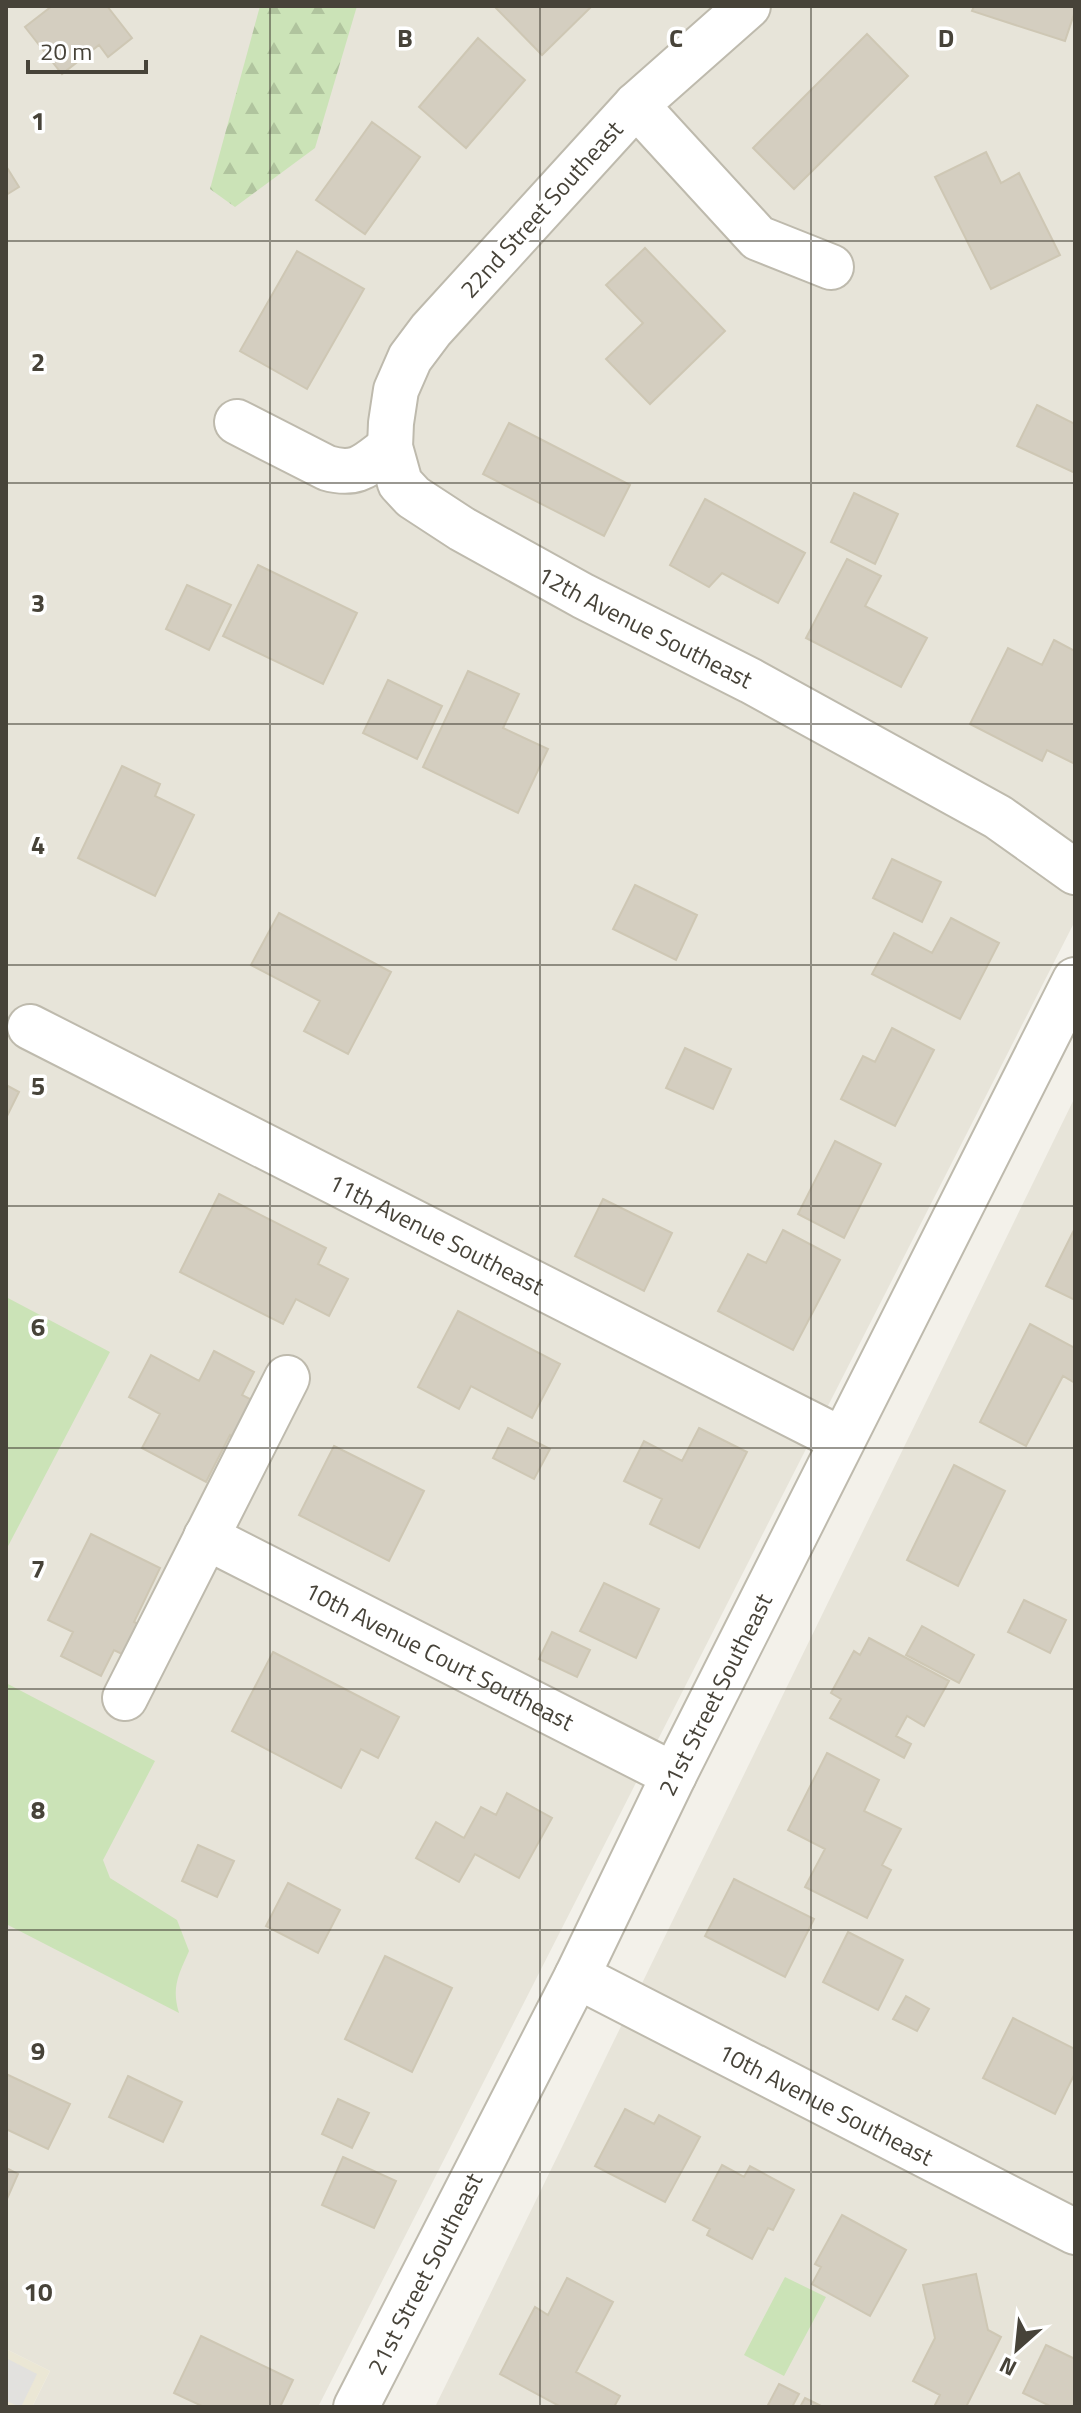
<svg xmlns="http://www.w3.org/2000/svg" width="1081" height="2413" font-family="'Titillium Web',sans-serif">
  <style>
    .residential { fill: #e7e4d9 }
    .education { fill: #ebe7d5 }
    .grass { fill: #cbe3b7 }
    .forest { fill: url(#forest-firs) }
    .parking { fill: #e2e1de }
    .building { fill: #d4cec0; stroke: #cec7b4; stroke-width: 2 }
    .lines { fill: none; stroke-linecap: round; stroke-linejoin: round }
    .minor-casing { stroke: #bebaad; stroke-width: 48 }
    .minor { stroke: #fff; stroke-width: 44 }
    .grid { fill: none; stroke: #474339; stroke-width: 2; stroke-opacity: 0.55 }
    .labels { text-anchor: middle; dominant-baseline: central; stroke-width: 7; stroke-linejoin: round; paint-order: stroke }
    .street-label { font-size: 24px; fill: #474339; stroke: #fff }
    .grid-label { font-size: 26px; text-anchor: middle; font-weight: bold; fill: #474339; stroke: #fff; stroke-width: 7; stroke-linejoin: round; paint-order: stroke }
  </style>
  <defs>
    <pattern id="forest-firs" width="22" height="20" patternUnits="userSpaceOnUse" patternTransform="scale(2)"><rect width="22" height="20" fill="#cbe3b7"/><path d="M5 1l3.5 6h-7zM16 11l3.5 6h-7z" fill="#b0c49e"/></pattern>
  </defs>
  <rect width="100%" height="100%" fill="#f3f1ea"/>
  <!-- residential -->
  <path class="residential" d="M6,6H1075V921L318,2407H32L50,2371L6,2349Z
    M1075,1097V2407H435Z"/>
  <!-- education -->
  <path class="education" d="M6,2349L50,2371L32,2407H6Z"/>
  <!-- grass -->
  <path class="grass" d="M6,1297L110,1352L6,1550Z
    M6,1683L155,1761L103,1860L110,1878L177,1920L189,1951C179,1974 171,1987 179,2013L6,1924Z
    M785,2277L826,2297L784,2376L744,2355Z"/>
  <!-- forest -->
  <path class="forest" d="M260,6H357L315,148L235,207L210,189Z"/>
  <!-- parking -->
  <path class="parking" d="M6,2358L37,2374L21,2407L6,2401Z"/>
  <!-- building -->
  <path class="building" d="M52,6H107L132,38L108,57L99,45L62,74L25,27Z
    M494,6H592L542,55Z
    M974,6H1075V11L1065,41L972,11Z
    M867,34L908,76L794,189L753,148Z
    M478,38L525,80L466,148L419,107Z
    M372,122L420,157L365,234L316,200Z
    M986,152L1001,183L1019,173L1060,255L991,289L935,177Z
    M6,166L19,187L6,195Z
    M645,248L725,331L650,404L606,359L643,323L606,285Z
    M297,251L364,289L307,389L240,351Z
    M1037,405L1075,424V473L1017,446Z
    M509,423L630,485L604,536L483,474Z
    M854,493L898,514L875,564L831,542Z
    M705,499L805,553L778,603L722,573L709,587L670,565Z
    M847,559L881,576L865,606L927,638L901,687L806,638Z
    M258,565L357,613L323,684L223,636Z
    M187,585L231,605L209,650L166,629Z
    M1054,640L1075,651V764L1047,750L1042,761L970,724L1008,648L1042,665Z
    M468,671L519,694L503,728L548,749L518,813L423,767Z
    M388,680L442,706L417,759L363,733Z
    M122,766L160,784L155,796L194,815L155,896L78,858Z
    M892,859L941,882L922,922L873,898Z
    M635,885L697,915L676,960L613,929Z
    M279,913L391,972L348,1054L304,1031L320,1001L251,965Z
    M951,918L999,943L960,1019L872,974L894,933L932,953Z
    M892,1028L934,1050L895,1126L841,1099L863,1056L875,1062Z
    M685,1048L731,1069L713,1109L666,1088Z
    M6,1085L19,1092L6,1118Z
    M835,1141L881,1164L844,1238L798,1214Z
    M219,1194L326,1248L318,1264L348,1279L329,1316L296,1299L283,1324L180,1272Z
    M603,1199L672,1233L644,1291L575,1256Z
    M1075,1228V1300L1046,1286Z
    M783,1230L840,1260L793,1350L718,1311L748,1254L766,1263Z
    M458,1311L560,1364L532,1418L471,1386L459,1409L418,1387Z
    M1030,1324L1075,1348V1383L1063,1376L1026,1446L980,1422Z
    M214,1351L254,1372L242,1395L258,1403L238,1440L230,1435L206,1482L142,1448L160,1414L129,1397L151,1355L199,1381Z
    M508,1428L550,1449L534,1479L493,1458Z
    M699,1428L747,1452L699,1548L650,1524L662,1499L624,1481L644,1441L682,1461Z
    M334,1446L424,1491L389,1561L299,1515Z
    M954,1465L1005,1491L958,1586L907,1560Z
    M91,1534L160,1568L134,1622L145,1627L130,1658L114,1650L101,1676L61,1656L73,1632L48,1620Z
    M604,1583L659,1609L636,1658L580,1631Z
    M1024,1600L1066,1620L1050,1653L1008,1632Z
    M922,1626L974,1655L959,1683L906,1655Z
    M552,1632L590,1650L577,1677L539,1659Z
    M869,1638L949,1681L924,1726L907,1716L896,1736L911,1744L904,1758L830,1718L841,1699L831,1693L854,1651L860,1655Z
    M273,1652L399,1717L378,1758L361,1749L341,1788L232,1731Z
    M827,1753L879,1780L864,1811L901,1829L882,1865L891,1870L867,1918L805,1887L825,1849L788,1830Z
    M507,1793L552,1818L519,1878L475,1854L459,1882L416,1858L436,1822L464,1838L481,1807L496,1815Z
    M198,1845L234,1861L217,1897L182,1881Z
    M734,1879L814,1919L785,1977L705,1936Z
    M288,1883L340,1910L318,1953L266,1926Z
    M848,1932L903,1960L878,2010L823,1982Z
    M385,1956L452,1988L412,2072L345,2039Z
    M906,1996L929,2009L917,2031L893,2019Z
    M1013,2018L1075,2049V2073L1055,2114L983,2078Z
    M6,2074L70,2104L48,2149L6,2129Z
    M128,2076L182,2102L163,2142L109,2117Z
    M338,2099L369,2113L352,2148L322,2134Z
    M625,2109L654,2124L659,2115L700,2137L665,2202L595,2166Z
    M343,2157L396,2181L374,2228L322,2205Z
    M722,2165L744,2177L750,2166L794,2190L773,2230L768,2228L752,2259L707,2235L710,2229L693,2220Z
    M6,2168L18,2174L6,2201Z
    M842,2215L906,2250L870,2316L812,2284L821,2267L815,2264Z
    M976,2274L988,2330L1001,2337L966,2407H934L940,2395L913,2381L935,2338L923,2285Z
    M567,2278L613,2302L576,2372L620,2396L614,2407H561L500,2374L535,2307L548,2315Z
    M201,2336L293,2380L280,2407H204L174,2393Z
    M1046,2345L1075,2359V2407H1052L1023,2393Z
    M779,2384L799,2394L792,2407H772L768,2405Z
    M805,2398L823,2407H800Z"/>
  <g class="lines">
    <defs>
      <g id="minor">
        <path id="s1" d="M748,6L636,105L431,330L410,358L396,390L391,423L390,447L400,483L413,497L462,529L583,596L751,681L998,817L1075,872"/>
        <path d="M636,105L758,238L831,267"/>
        <path d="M237,422L327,468C358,477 367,464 390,447"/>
        <path id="s2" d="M30,1027L842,1440"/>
        <path id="s3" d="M206,1537L674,1775"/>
        <path d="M125,1698L287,1378"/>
        <path id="s4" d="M577,1976L1075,2232"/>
        <path id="s5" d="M356,2407L577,1976L674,1775L1075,980"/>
      </g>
    </defs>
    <!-- minor casing -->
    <use href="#minor" class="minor-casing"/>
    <!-- minor -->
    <use href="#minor" class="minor"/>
  </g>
  <!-- grid -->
  <path class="grid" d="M270,6V2407M540,6V2407M811,6V2407M6,241H1075M6,483H1075M6,724H1075M6,965H1075M6,1206H1075M6,1448H1075M6,1689H1075M6,1930H1075M6,2172H1075"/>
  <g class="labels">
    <!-- street labels -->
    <g class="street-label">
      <text transform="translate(541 209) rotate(-48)">22nd Street Southeast</text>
      <text stroke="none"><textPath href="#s1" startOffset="904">12th Avenue Southeast</textPath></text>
      <text stroke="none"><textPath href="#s2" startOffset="456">11th Avenue Southeast</textPath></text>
      <text stroke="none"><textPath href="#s3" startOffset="262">10th Avenue Court Southeast</textPath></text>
      <text stroke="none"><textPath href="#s5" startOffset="798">21st Street Southeast</textPath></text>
      <text stroke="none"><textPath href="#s4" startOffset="280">10th Avenue Southeast</textPath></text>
      <text stroke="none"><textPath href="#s5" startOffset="150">21st Street Southeast</textPath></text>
    </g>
  </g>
  <g class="grid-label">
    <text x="405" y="47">B</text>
    <text x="676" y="47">C</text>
    <text x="946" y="47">D</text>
    <text x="38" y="130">1</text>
    <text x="38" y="371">2</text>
    <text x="38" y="612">3</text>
    <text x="38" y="854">4</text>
    <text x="38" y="1095">5</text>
    <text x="38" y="1336">6</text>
    <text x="38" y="1578">7</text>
    <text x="38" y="1819">8</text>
    <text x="38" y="2060">9</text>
    <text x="38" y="2301">10</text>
  </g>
  <!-- border -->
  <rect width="1081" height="2413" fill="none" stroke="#474339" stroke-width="16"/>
  <!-- north arrow -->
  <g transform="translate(1017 2349) rotate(207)" stroke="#ffffff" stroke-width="6" paint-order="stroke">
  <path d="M0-6L14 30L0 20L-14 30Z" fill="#474339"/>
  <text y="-12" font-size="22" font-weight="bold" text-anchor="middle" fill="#474339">N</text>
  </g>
  <!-- scale -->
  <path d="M28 60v12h118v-12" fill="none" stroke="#474339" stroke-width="4"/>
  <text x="40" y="60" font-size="24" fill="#474339" stroke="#ffffff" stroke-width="6" paint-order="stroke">20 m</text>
</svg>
